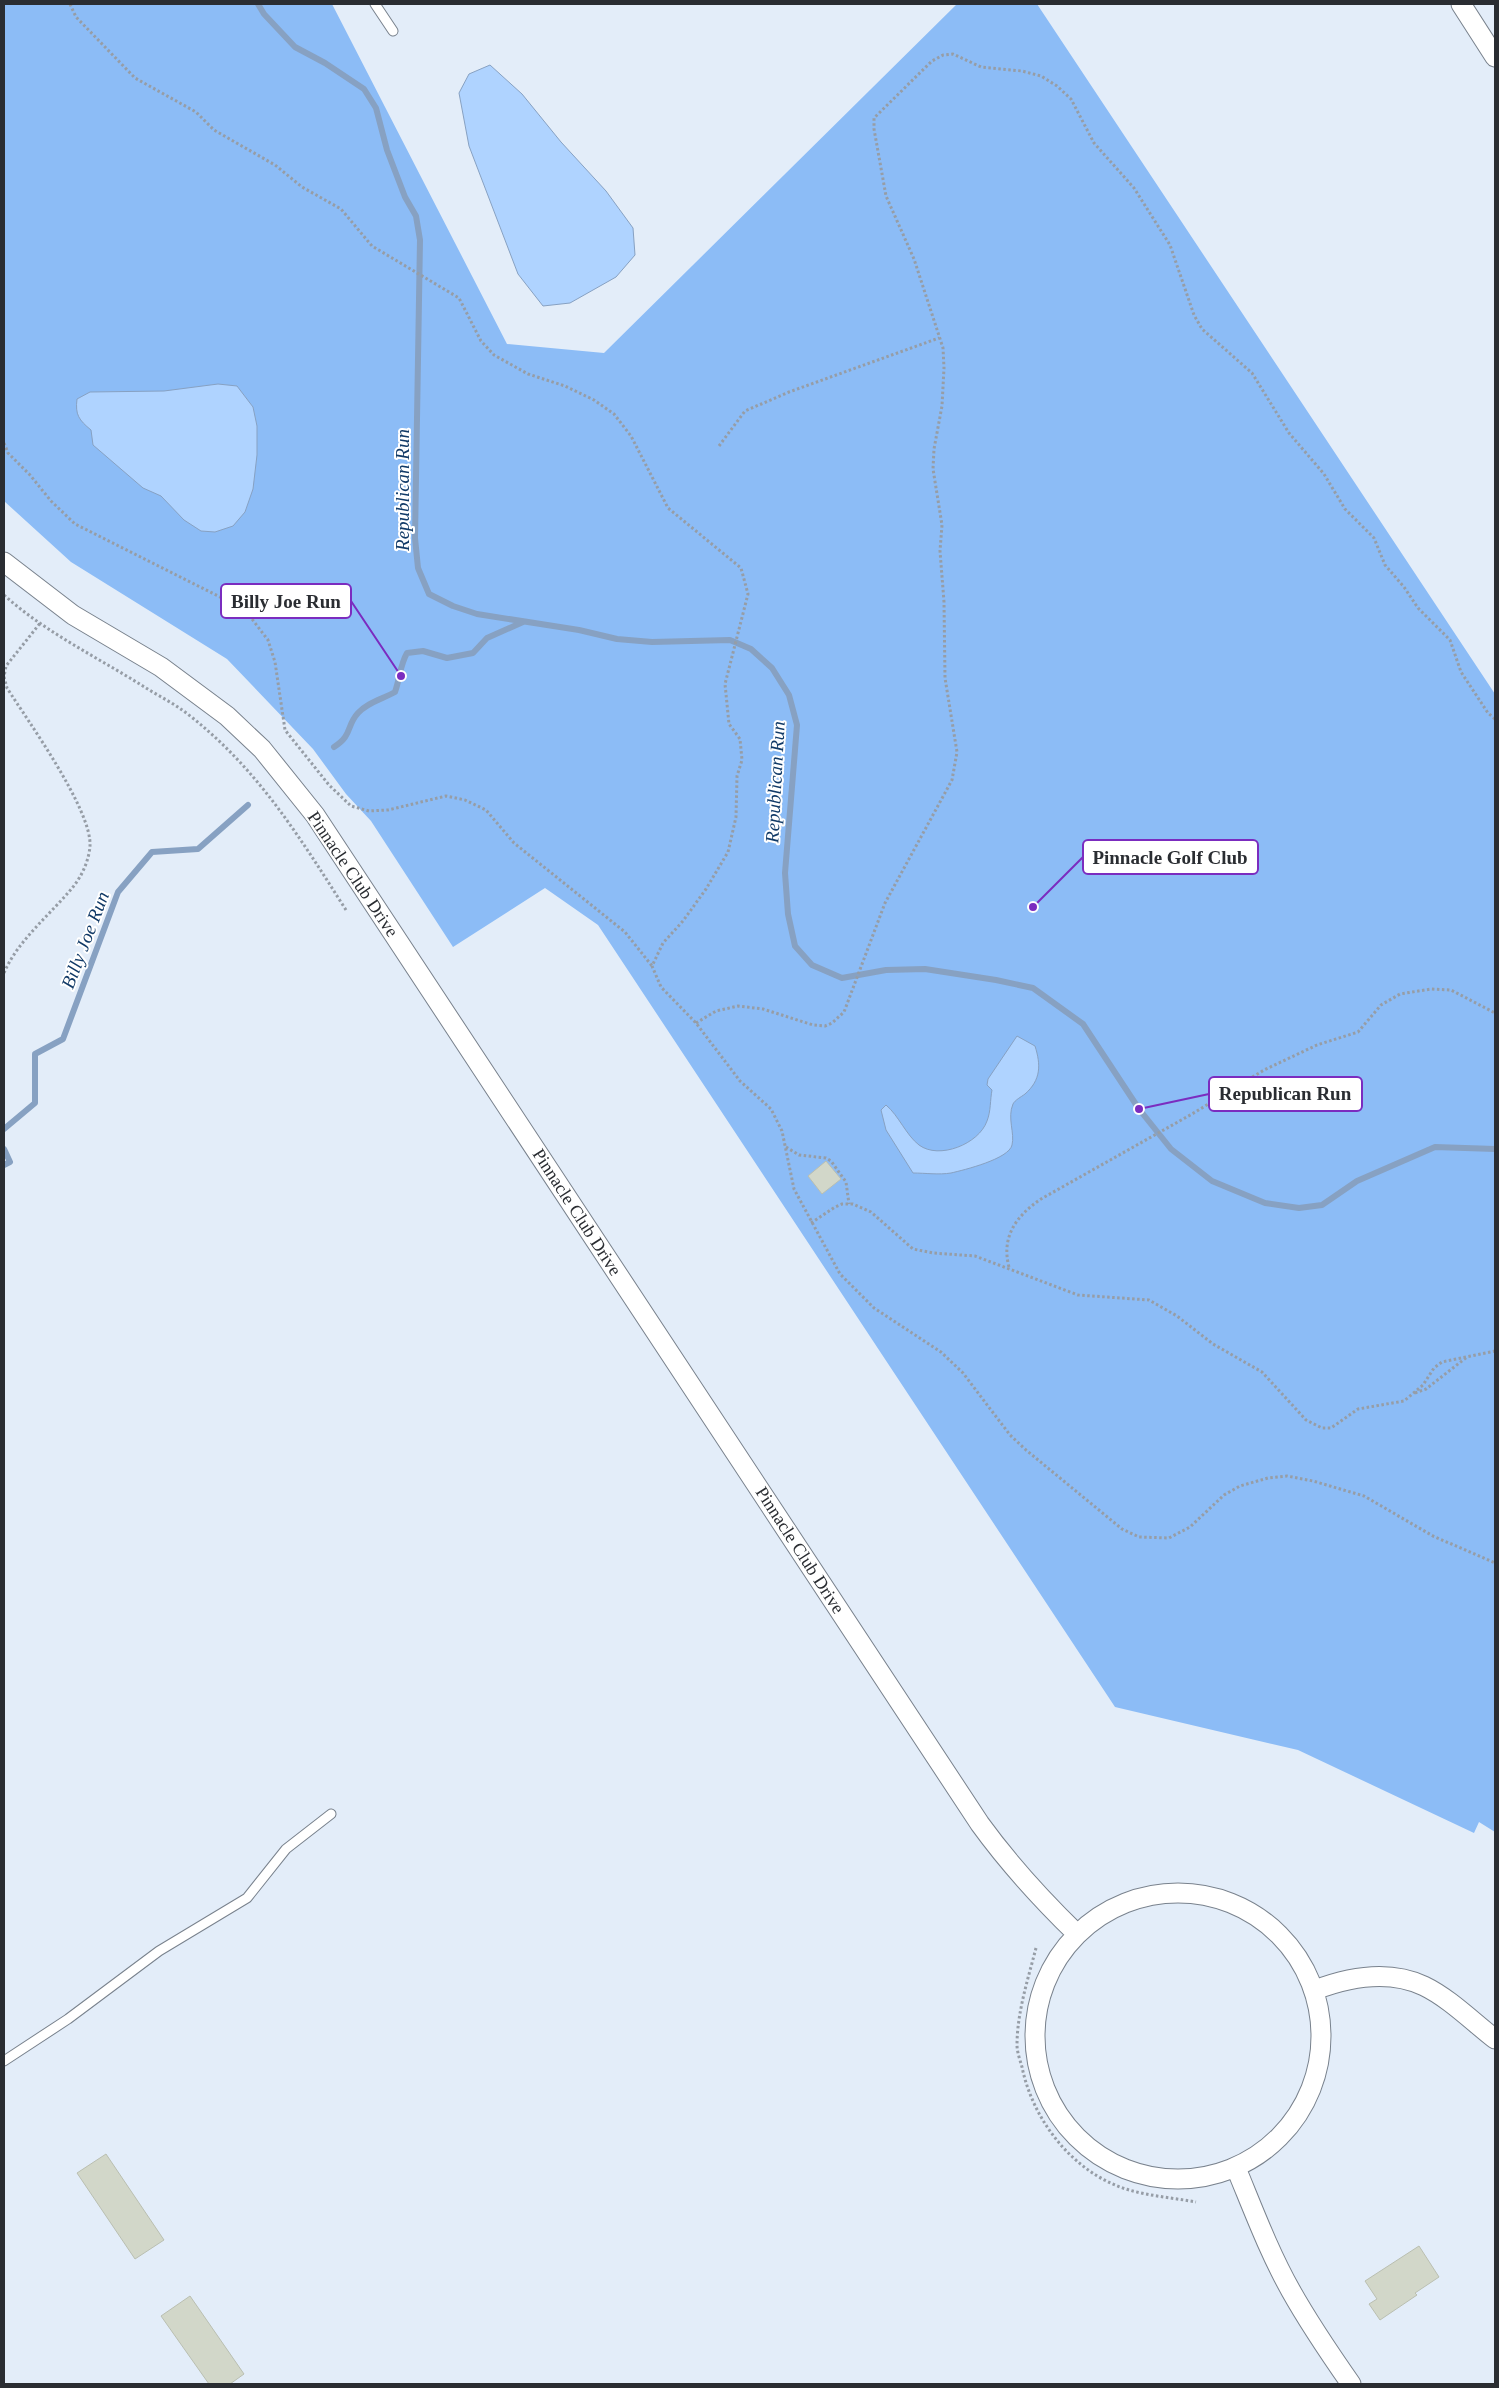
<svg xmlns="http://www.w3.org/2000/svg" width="1499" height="2388" font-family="Georgia,serif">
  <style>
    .green { fill: #8cbcf6 }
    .water { fill: #afd3ff; stroke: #87a1c2 }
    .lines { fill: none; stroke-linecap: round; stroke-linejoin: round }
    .stream { stroke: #87a1c2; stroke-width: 6 }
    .building { fill: #d2d7c9; stroke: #babfb1 }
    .lane-casing { stroke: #79828d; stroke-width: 11 }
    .street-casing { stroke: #79828d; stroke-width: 21 }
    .path { stroke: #969da6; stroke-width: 3; stroke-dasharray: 2.5 2.5; stroke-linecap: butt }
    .lane { stroke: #fff; stroke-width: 9 }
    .street { stroke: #fff; stroke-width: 19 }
    .labels { text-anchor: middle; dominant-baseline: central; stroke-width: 4; stroke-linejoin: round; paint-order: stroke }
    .street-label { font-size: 18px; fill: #2a2d32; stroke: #fff }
    .water-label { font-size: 19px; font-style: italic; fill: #113a67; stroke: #fff }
    .leader { fill: none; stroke: #7b2cbf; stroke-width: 2 }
    .callout-dot { fill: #7b2cbf; stroke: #fff; stroke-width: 2 }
    .callout { fill: #fff; stroke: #7b2cbf; stroke-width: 2 }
    .callout-label { font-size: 19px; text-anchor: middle; font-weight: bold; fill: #2a2d32 }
  </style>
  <rect width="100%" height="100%" fill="#e3edf9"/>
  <!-- green -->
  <path class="green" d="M4,4H332L507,344L604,353L957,4H1037L1495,694V1832L1479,1822L1474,1833L1298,1750L1115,1707L598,925L545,888L453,947L371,821L346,794L313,749L227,659L71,562L4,501Z"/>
  <!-- water -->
  <path class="water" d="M490,65L522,94L561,142L606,191L633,228L635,255L616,277L570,303L543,306L518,274L469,146L459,93L469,74Z
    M218,384L237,386L253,407L257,426V455L253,489L245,512L233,526L215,532L201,531L184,520L161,496L143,488L93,445L91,430C79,420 75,415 77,399L90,392L164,391Z
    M1017,1036L1035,1046C1041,1065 1041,1080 1025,1094C1021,1097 1015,1100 1013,1104C1007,1118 1015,1133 1012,1145C1009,1159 964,1170 951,1173C939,1175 925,1173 913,1173L886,1130L881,1110L886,1105C899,1116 906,1135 919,1145C939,1160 979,1144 987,1121C991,1111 990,1100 992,1090L987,1085L988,1079Z"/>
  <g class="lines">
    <!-- stream -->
    <path class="stream" d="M258,4L264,14L295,47L325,63L364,89L376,108L387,150L405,197L416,216L420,240L415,538L418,568L429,594L453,606L477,614L579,630L617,639L652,642L730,640L751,649L772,668L789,695L797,725L785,873L788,914L795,946L812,965L842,978L886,970L925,969L996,980L1033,988L1083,1024L1139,1109L1171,1149L1212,1181L1265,1203L1299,1208L1322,1205L1357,1181L1435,1147L1495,1149
      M334,747C353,735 346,726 358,713C368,702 383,699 395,692C400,678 400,665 407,653L423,651L447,658L473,653L487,638L523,622
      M4,1129L35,1103V1054L63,1039L118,892L152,852L198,849L248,805
      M4,1149L10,1162L4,1165"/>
  </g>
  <!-- building -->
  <path class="building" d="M826,1161L841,1179L822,1194L808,1176Z
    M106,2154L164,2240L135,2259L77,2173Z
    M1419,2246L1439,2277L1415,2293L1417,2295L1380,2320L1369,2304L1377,2299L1365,2281Z
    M190,2296L244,2374L230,2384H209L161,2316Z"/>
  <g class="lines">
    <defs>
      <path id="lane" d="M375,4L393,31
        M4,2061L68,2019L159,1951L247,1898L286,1849L331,1814"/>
      <path id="street" d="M1461,4L1495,57
        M4,562L73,615L161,667L227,716L262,749L315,815L980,1824C1009,1864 1041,1899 1077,1934
        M1035 2036a143 143 0 1 1 286 0a143 143 0 1 1-286 0Z
        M1315,1990C1349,1977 1388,1969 1424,1986C1449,1998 1473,2022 1495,2039
        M1236,2168C1253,2209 1269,2252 1291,2291C1309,2323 1330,2354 1351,2384"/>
    </defs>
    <!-- lane casing -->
    <use href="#lane" class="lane-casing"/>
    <!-- street casing -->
    <use href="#street" class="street-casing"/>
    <!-- path -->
    <path class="path" d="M70,4L76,17L135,78L196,112L214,130L275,165L302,187L341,209L372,246L459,298L481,341L494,355L528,374L565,386L594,400L614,414L631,436L668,508L741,568L748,594L725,684L729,724L740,739L742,760L737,776L736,817L728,852L706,889L683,921L663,943L652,966L661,987L696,1023L740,1081L771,1109L782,1131L794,1189L840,1274L874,1308L941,1352L963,1373L1010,1435L1026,1450L1122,1529L1139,1537L1169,1538L1190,1527L1224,1495L1240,1486L1268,1478L1287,1476L1313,1481L1364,1496L1433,1536L1495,1563
      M4,443L8,453L30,475L51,501L75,524L228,601L252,619L268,640L275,662L285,730L329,785L351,806L369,811L388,810L446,796L465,800L486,810L514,843L625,932L652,966
      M719,446L745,411L789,392L939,338
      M4,595C46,633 99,658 146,688C159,696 173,703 185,712C256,766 299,836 346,910
      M4,973C18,940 50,915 73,887C82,876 89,860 90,846C92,810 28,721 7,688L4,677L6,666L41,622
      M696,1023L716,1011L738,1006L763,1009L813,1025L825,1026L832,1023L844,1012L885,903L952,780L957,752L945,678L944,602L940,551L942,525L933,469L934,449L942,406L944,368L943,348L914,259L886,196L874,129V118L932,61L943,55L953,54L981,67L1022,71L1041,76L1057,86L1071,99L1094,143L1134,188L1170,245L1194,315L1202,329L1252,373L1289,433L1324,474L1345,509L1374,538L1385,565L1404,587L1418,608L1450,640L1461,672L1488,713L1495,719
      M786,1147L799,1155L826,1158L831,1161L846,1182L849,1204
      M811,1223L835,1207L842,1204H853L871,1212L913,1249L933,1253L975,1256L1078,1295L1149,1300L1177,1316L1213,1344L1262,1372L1306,1420L1322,1428H1331L1358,1409L1404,1401L1423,1385L1434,1368L1442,1362L1495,1351
      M1009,1267C1001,1237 1016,1216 1041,1199L1192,1114L1264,1070L1317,1045L1358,1032L1381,1005L1400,994L1431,989L1451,990L1495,1013
      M1415,1393L1426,1389L1467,1357
      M1036,1948C1028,1979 1017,2013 1017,2045C1017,2052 1020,2060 1022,2067C1033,2121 1074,2174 1129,2190C1150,2196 1174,2198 1196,2202"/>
    <!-- lane -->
    <use href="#lane" class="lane"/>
    <!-- street -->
    <use href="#street" class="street"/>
  </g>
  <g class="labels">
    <!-- street labels -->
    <g class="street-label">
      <text transform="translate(353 874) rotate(56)">Pinnacle Club Drive</text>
      <text transform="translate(577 1212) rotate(57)">Pinnacle Club Drive</text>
      <text transform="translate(800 1550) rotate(57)">Pinnacle Club Drive</text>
    </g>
    <!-- water labels -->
    <g class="water-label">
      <text transform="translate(402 490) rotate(-90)">Republican Run</text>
      <text transform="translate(775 782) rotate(-87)">Republican Run</text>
      <text transform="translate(85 940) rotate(-69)">Billy Joe Run</text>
    </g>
  </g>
  <!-- callouts -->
  <path class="leader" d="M401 676L351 601M1033 907L1083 857M1139 1109L1209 1094"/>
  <g class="callout-dot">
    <circle cx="401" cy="676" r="5"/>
    <circle cx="1033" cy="907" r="5"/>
    <circle cx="1139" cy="1109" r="5"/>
  </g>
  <g class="callout">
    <rect x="221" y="584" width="130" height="34" rx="5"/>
    <rect x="1083" y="840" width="175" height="34" rx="5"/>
    <rect x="1209" y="1077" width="153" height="34" rx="5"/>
  </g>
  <g class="callout-label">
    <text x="286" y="608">Billy Joe Run</text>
    <text x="1170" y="864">Pinnacle Golf Club</text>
    <text x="1285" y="1100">Republican Run</text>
  </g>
  <!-- border -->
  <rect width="1499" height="2388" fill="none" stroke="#2a2d32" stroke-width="10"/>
</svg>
